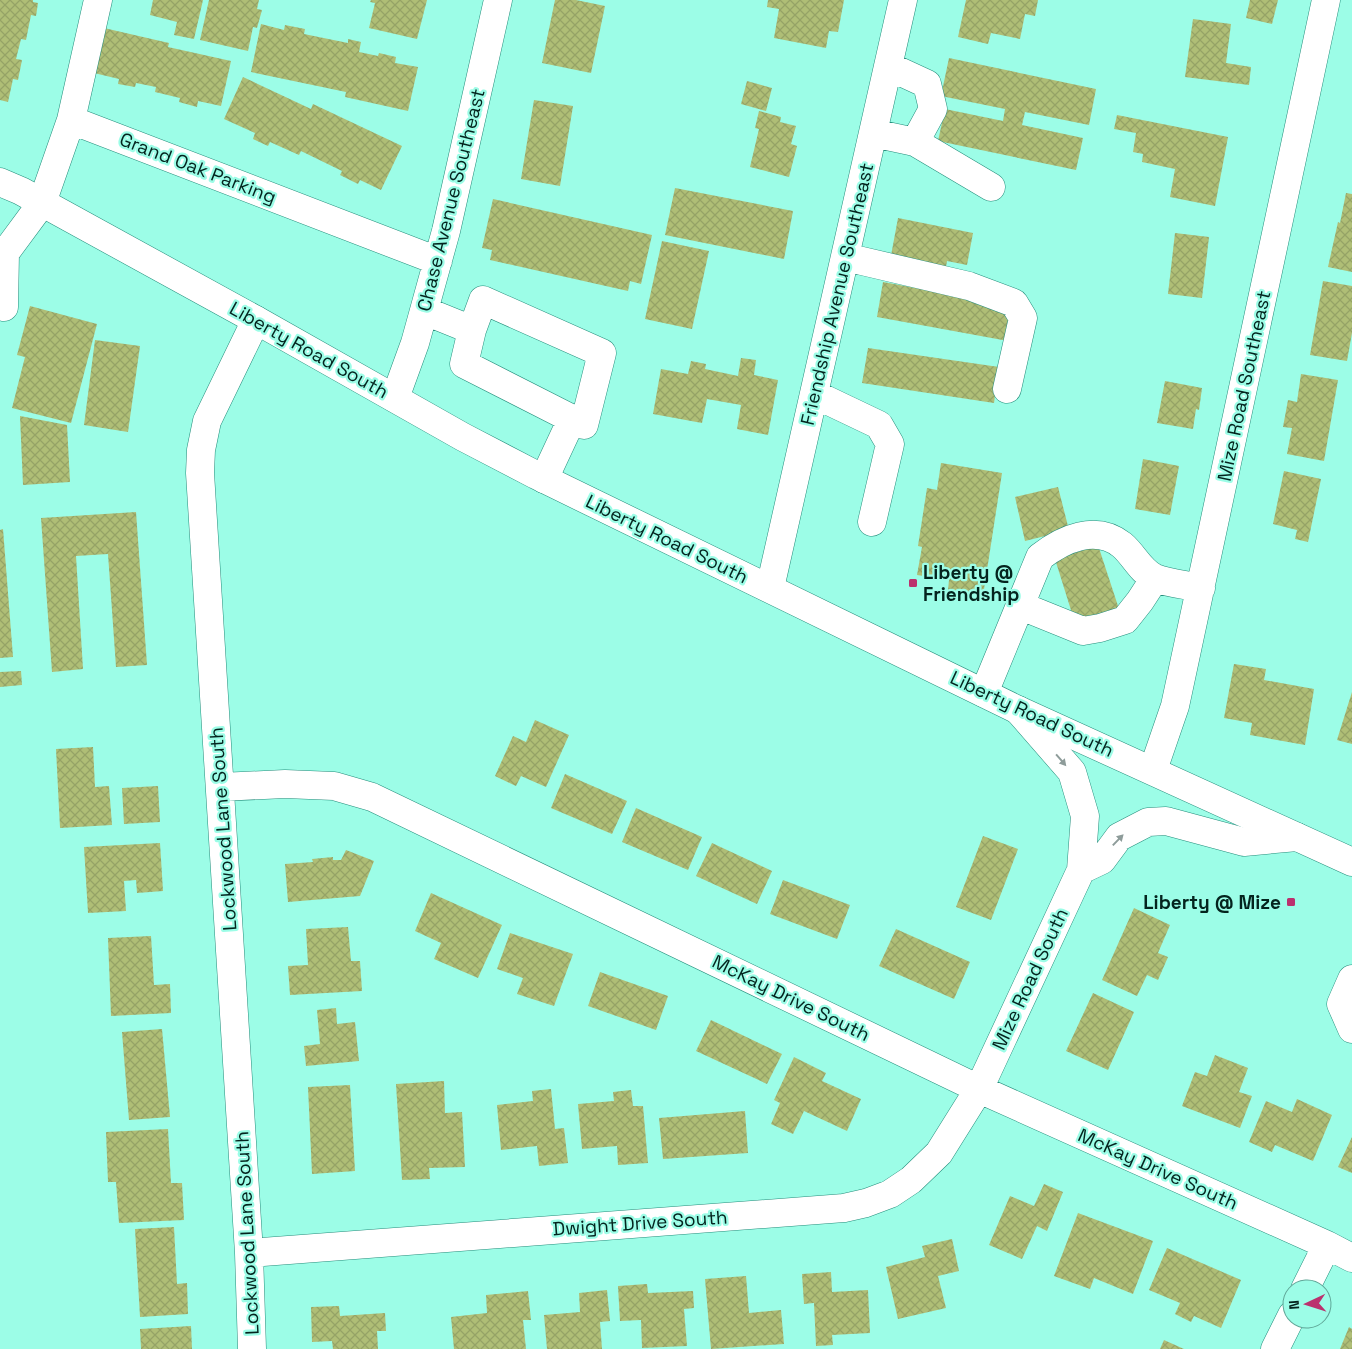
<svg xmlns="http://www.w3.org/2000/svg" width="1352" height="1349" font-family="'Space Grotesk',sans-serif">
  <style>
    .building { fill: url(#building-cross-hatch) }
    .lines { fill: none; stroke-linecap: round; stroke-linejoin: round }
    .minor-casing { stroke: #258e7c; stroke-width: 29 }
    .major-casing { stroke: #258e7c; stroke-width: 29 }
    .minor { stroke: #fff; stroke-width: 28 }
    .major { stroke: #fff; stroke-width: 28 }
    .oneway { fill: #8e9c9a }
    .poi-dot { fill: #bb316e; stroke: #9cfde7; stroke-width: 2 }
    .labels { text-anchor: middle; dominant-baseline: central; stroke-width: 4.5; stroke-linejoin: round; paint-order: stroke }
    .street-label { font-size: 19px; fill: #04241e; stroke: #9cfde7 }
    .poi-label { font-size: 19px; font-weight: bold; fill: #04241e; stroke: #9cfde7; text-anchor: start }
  </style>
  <defs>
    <pattern id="building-cross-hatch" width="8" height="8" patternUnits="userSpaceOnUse" patternTransform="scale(1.25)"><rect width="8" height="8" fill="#afbe76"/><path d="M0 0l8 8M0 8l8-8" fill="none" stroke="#95a366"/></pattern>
  </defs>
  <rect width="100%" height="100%" fill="#9cfde7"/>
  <!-- building -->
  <path class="building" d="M0,0H33V2L38,3L36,16L31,15L26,40L21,39L16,59L22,60L18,80L13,79L8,102L0,100Z
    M153,0H203L194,39L174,35L177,22L150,15Z
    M209,0H259L257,9L262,10L257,28L253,27L248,51L200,40Z
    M371,0H427L417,39L369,28L375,3L370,2Z
    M555,0H576L605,6L591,73L542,63Z
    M768,0H844L838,32L829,31L826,48L774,38L779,9L767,7Z
    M966,0H1038L1035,16L1025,14L1020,39L991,33L988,44L958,37Z
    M1250,0H1278L1272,24L1246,18Z
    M1193,19L1231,24L1226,63L1251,67L1249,85L1185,77Z
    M261,24L284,30L285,25L305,29L304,34L348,43V39L361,42L359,52L378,56L379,53L396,57L395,63L418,67L408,111L345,97L346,92L251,72Z
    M104,28L169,43L168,47L231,61L221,106L198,101L197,107L179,102L180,98L155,92L156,87L136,83L135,87L118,84L119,79L94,73Z
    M949,58L1096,89L1089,125L1025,112L1022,125L1083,138L1076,170L938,141L945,109L1003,121L1005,109L941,96Z
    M243,77L311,109L313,104L402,146L381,190L360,180L358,184L340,175L342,171L301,151L299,155L270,142L268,146L253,139L255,133L224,119Z
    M747,81L772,88L766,111L741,104Z
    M534,100L573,106L560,186L521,179Z
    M759,111L781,117L780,122L796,126L791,144L797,146L789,177L750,167L759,129L755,128Z
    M1117,115L1228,137L1215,206L1170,197L1175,169L1142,162L1143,154L1133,152L1136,133L1114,129Z
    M675,188L793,211L784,259L665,235Z
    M1346,193L1352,194V272L1328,267L1338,222L1340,223Z
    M493,199L652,235L641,284L630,281L628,291L490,260L492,250L482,248Z
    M898,218L973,233L967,265L947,261L945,273L890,261Z
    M1175,233L1209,237L1202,298L1168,294Z
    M662,241L709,251L692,329L645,319Z
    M1323,281L1352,286V333L1347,361L1310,355Z
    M883,282L1014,306L1008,341L877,317Z
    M30,306L97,324L71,423L12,408L25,357L17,355Z
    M95,340L140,346L128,432L84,425Z
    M868,348L999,367L994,403L862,383Z
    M741,358L756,360L754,375L778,380L768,435L737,429L741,405L707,399L702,423L653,414L661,369L688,374L691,361L706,364L705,369L738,376Z
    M1301,374L1338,380L1324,461L1287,454L1292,428L1283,427L1288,400L1297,402Z
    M1165,381L1202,388L1199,410L1196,409L1193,429L1157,423Z
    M20,416L67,425L70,482L23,485Z
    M1143,459L1179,466L1170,515L1135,509Z
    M941,463L1002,473L983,596L948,590L949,580L917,575L922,547L918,546L927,488L937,490Z
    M1284,471L1321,479L1308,542L1295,539L1297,530L1273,524Z
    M1058,487L1069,530L1025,541L1015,497Z
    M136,512L147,665L116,667L108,554L76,556L83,669L52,672L41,518Z
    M3,529L13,657L0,658V530Z
    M1098,545L1119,609L1075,623L1055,559Z
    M1234,664L1266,669L1264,680L1314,689L1305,745L1250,735L1252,723L1224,718Z
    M21,671L22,685L0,687V672Z
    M1352,692V744L1337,740Z
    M535,720L569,735L546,787L521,776L516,786L495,776L513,736L526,742Z
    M93,747L95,787L109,786L112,825L60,828L56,749Z
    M565,774L627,801L612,834L551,808Z
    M158,786L160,822L124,824L122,788Z
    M636,808L702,837L688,870L622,842Z
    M983,836L1018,849L991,920L956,907Z
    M160,843L163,891L137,893L136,880L124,881L126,911L88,913L84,847Z
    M712,843L772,871L757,904L696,876Z
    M346,850L374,861L360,896L288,902L285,864L313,862L312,859L333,857V860H341Z
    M783,880L850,905L837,939L770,914Z
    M431,893L502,925L478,978L434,959L441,943L415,931Z
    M1134,908L1170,925L1158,953L1168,957L1158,980L1147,975L1137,996L1102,980Z
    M348,927L351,961H360L362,991L290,995L288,966L308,965L306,929Z
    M896,929L970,962L954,999L879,966Z
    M510,933L573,954L554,1006L517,994L523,978L497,969Z
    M151,936L154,985L170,984L171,1013L111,1016L108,938Z
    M600,972L668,996L656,1030L588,1006Z
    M1093,993L1134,1012L1108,1070L1066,1051Z
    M336,1008L337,1024L355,1022L359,1061L306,1066L304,1046L320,1044L317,1010Z
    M711,1020L782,1054L767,1084L696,1051Z
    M162,1029L170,1117L129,1120L122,1032Z
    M1215,1055L1248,1068L1239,1092L1252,1096L1240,1128L1182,1106L1195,1072L1207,1076Z
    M794,1057L826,1073L822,1081L861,1099L847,1131L804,1111L793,1134L771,1124L780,1103L774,1100Z
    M444,1081L445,1113L462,1112L465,1167L429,1168L430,1179L402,1180L396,1084Z
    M350,1085L355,1171L312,1174L308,1087Z
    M551,1089L555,1129L564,1128L568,1163L539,1166L537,1146L501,1150L497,1105L533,1101L532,1091Z
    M631,1090L633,1106H643L648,1163L618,1165L617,1146L582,1149L578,1104L614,1101L613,1092Z
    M1297,1099L1332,1115L1313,1161L1275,1145L1272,1152L1249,1142L1266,1101L1292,1112Z
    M745,1111L748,1153L663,1159L659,1118Z
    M168,1129L171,1183H182L184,1220L119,1223L116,1182H108L106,1132Z
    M1352,1137V1173L1338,1167Z
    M1044,1184L1063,1192L1047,1231L1037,1226L1022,1259L989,1245L1010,1196L1034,1206Z
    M1078,1213L1153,1241L1133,1294L1094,1278L1090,1289L1054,1276Z
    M174,1227L177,1284L187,1283L188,1314L140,1317L135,1229Z
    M952,1239L959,1271L938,1276L946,1308L898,1319L886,1267L925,1257L922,1246Z
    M1167,1248L1241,1280L1221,1328L1194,1316L1191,1322L1175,1314L1180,1303L1149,1290Z
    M831,1272L832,1292L868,1290L870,1333L832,1335L833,1345L816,1346L814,1303L804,1304L802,1274Z
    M746,1276L749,1313L781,1310L784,1344L711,1349L705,1279Z
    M647,1284L648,1293L693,1291L694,1308L684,1309L687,1346L642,1348L641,1320L620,1321L618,1286Z
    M607,1290L610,1321L600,1322L602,1349H547L544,1315L580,1312L579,1293Z
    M528,1291L531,1320H523L526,1349H454L451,1317L487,1313L486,1295Z
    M339,1306L340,1316L385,1313L386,1331H377L378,1349H333L332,1341L312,1342L311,1307Z
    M191,1326L192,1349H141L140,1329Z
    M1349,1327L1352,1329V1349H1340Z
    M1164,1340L1184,1349H1160Z"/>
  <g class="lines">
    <defs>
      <path id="minor" d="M98,0L71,120L438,261
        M888,66L927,84L933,109L915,142
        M873,133L915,142L991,187
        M845,257L969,286L1014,303L1023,318L1007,389
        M4,307L5,253L42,203L71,120
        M425,311L472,330L483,300L602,353L584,425L464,364L472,330
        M814,394L879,425L890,444L872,522
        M395,398L415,343L446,231L498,0
        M544,479L572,419
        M770,588L903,0
        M1021,606L1083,631L1100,628L1125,620L1140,601L1155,578
        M984,693L1040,557C1063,539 1096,524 1122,545C1134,555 1140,571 1155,578C1167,583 1187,585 1201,588
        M1153,770L1175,706L1326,0
        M221,787L285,784L334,786L372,797L979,1089L1327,1245L1352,1258
        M1081,870L1102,860L1119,837L1148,822L1166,821L1244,842L1297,837
        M1352,979L1341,1004L1352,1029
        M249,1253L844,1208L866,1203L890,1194L911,1180L939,1153L979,1089L1081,870L1085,816L1072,772L1018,710
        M1305,1289L1327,1245
        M252,1349L249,1253L200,473L201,450L207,421L256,320
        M1275,1349L1292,1315"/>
      <path id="major" d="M0,182L21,191L256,320L463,437L536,475L1018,710L1352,862"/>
    </defs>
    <!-- minor casing -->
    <use href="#minor" class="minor-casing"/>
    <!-- major casing -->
    <use href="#major" class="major-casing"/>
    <!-- minor -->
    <use href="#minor" class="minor"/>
    <!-- major -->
    <use href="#major" class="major"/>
  </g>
  <!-- one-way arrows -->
  <defs><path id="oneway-solid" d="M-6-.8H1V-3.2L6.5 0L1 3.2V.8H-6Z" transform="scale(1.25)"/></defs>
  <g class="oneway">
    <use href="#oneway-solid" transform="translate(1061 760) rotate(49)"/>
    <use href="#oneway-solid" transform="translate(1118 840) rotate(-46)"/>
  </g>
  <!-- markers -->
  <g class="poi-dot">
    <rect x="908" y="578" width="10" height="10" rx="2.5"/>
    <rect x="1286" y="897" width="10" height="10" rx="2.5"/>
  </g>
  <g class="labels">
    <!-- street labels -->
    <g class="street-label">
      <text transform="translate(198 168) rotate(21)">Grand Oak Parking</text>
      <text transform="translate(451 200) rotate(-76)">Chase Avenue Southeast</text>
      <text transform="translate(837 294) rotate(-77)">Friendship Avenue Southeast</text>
      <text transform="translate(309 350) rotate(29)">Liberty Road South</text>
      <text transform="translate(1244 386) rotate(-78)">Mize Road Southeast</text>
      <text transform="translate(667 539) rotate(26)">Liberty Road South</text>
      <text transform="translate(1032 714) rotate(25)">Liberty Road South</text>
      <text transform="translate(223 829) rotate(-94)">Lockwood Lane South</text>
      <text transform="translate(1030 979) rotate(-65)">Mize Road South</text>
      <text transform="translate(791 998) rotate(26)">McKay Drive South</text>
      <text transform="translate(1158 1169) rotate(24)">McKay Drive South</text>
      <text transform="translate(640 1223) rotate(-4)">Dwight Drive South</text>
      <text transform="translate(247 1233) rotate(-93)">Lockwood Lane South</text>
    </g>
    <!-- poi labels -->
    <g class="poi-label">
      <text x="923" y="572">Liberty @<tspan x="923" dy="22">Friendship</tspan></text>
      <text x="1281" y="902" text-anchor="end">Liberty @ Mize</text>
    </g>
  </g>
  <!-- north arrow -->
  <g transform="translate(1307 1304) rotate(266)"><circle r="24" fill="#9cfde7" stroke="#5fa697"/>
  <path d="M0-4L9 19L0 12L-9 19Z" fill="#bb316e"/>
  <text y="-8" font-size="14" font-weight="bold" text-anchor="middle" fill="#04241e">N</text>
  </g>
</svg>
